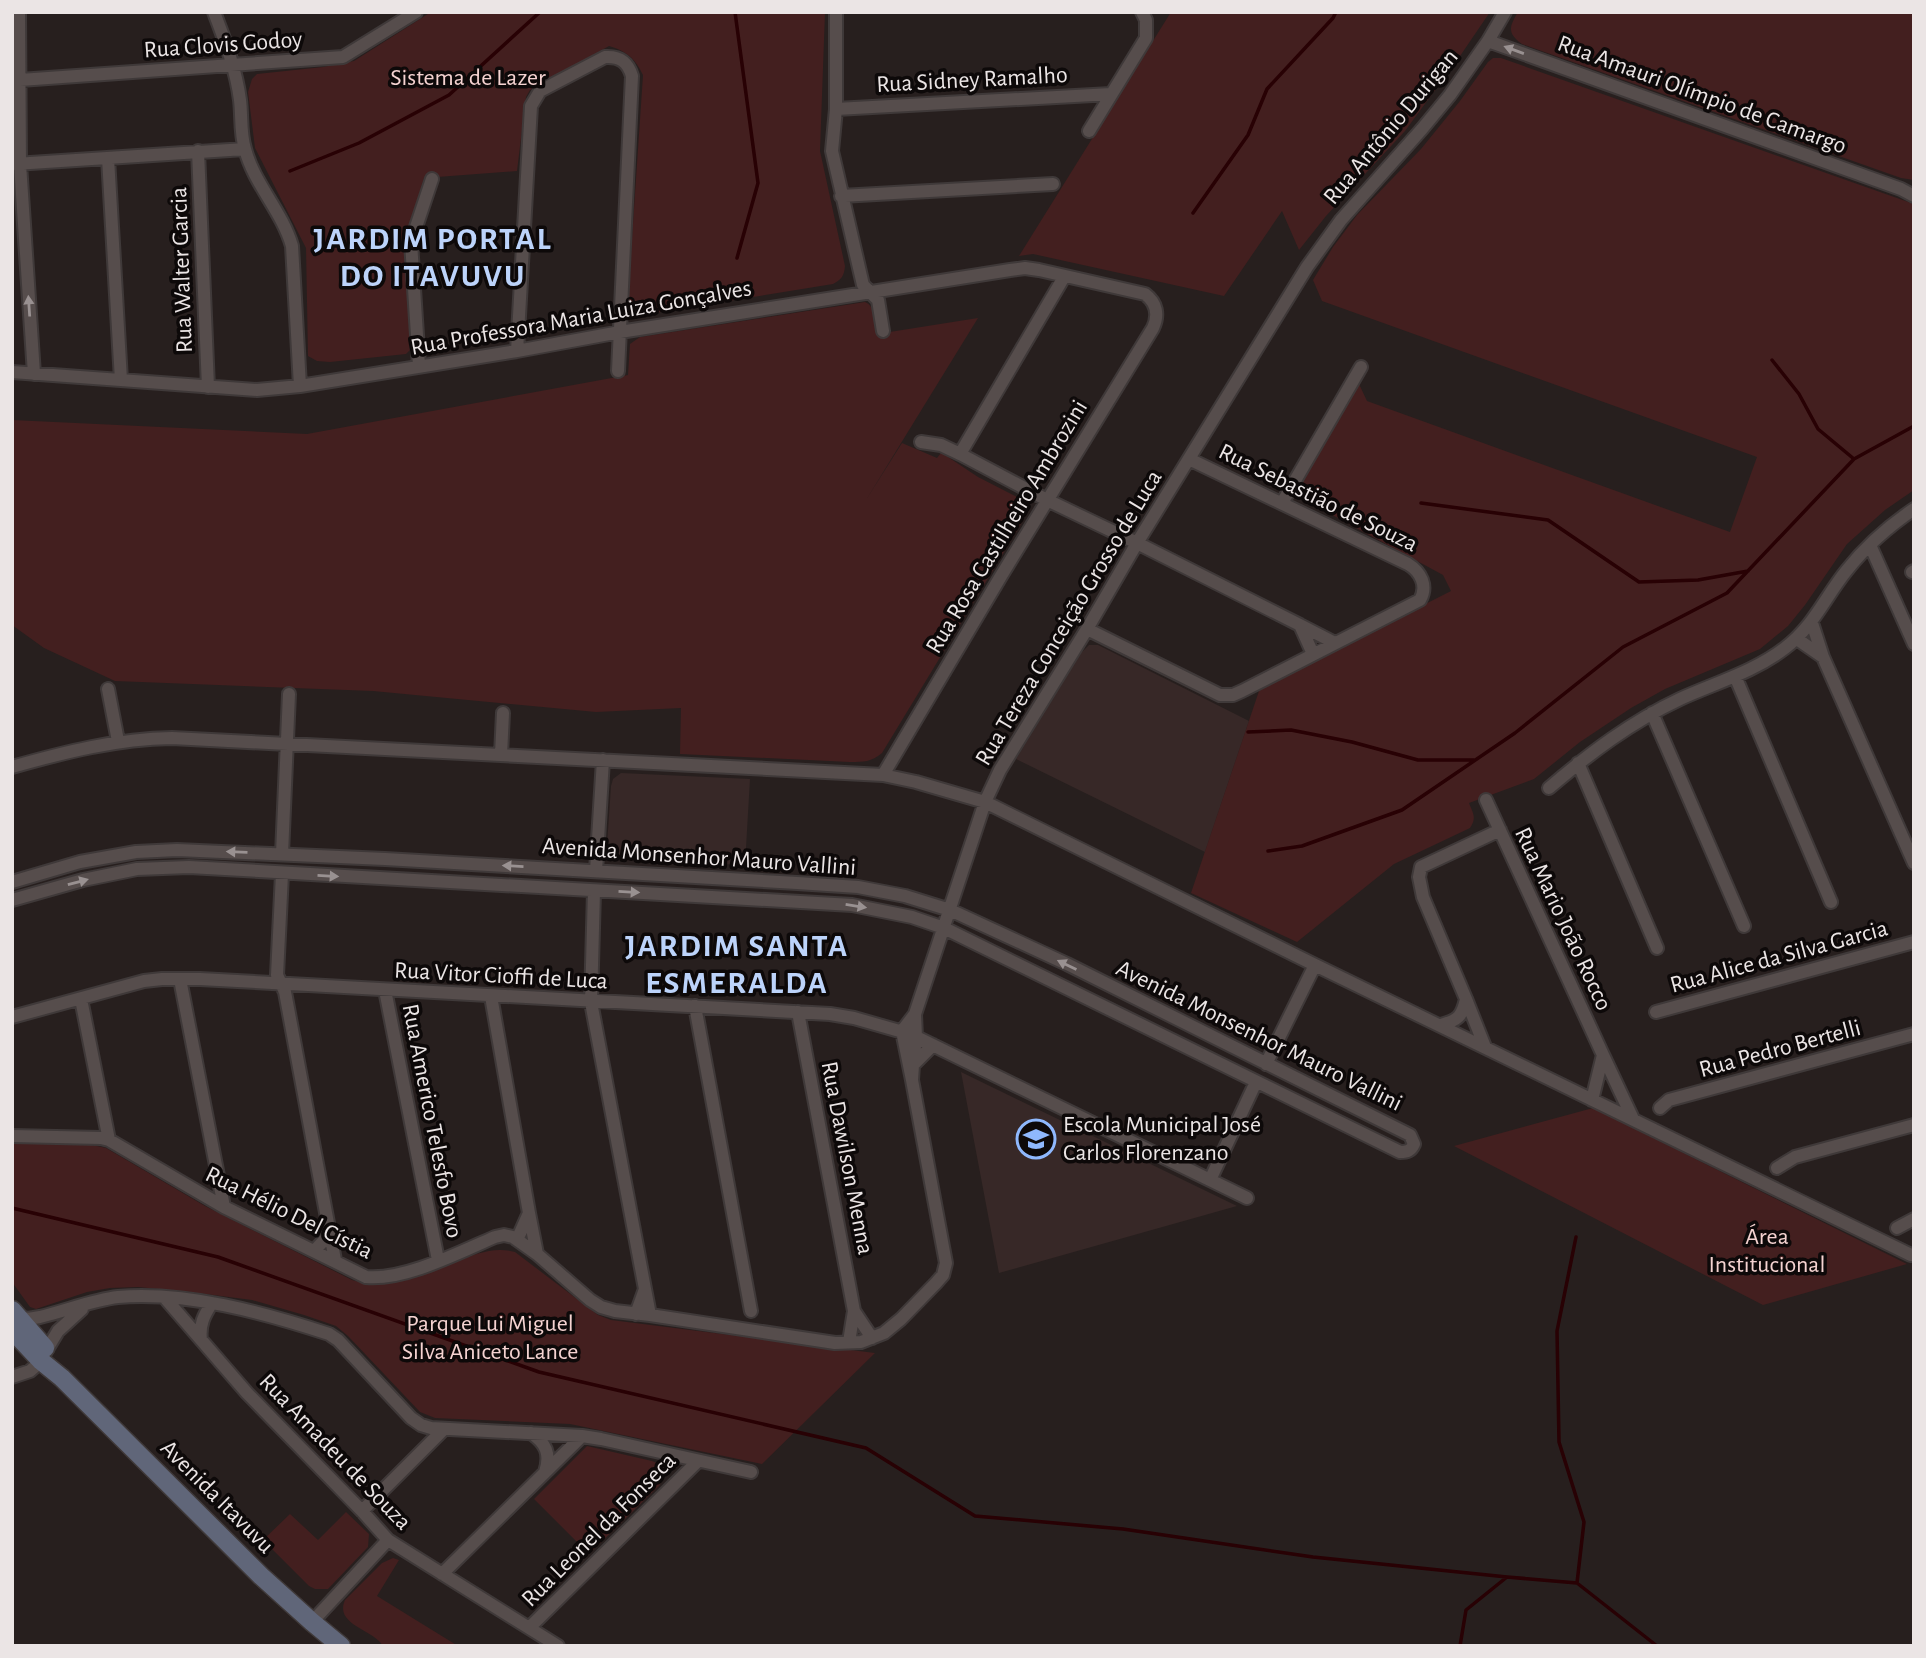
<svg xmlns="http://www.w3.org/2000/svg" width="1926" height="1658" font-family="'Alegreya Sans',sans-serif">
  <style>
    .built { fill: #372827 }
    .green { fill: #431f1f }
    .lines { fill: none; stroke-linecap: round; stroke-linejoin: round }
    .stream { stroke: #280104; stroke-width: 3.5 }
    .minor-casing { stroke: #3f3939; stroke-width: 16 }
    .secondary-casing { stroke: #3f3939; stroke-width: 21 }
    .minor { stroke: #564d4c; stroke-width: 12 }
    .secondary { stroke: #606679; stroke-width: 18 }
    .oneway { fill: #999191 }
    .labels { text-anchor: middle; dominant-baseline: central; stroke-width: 7; stroke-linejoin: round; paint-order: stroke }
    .street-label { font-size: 24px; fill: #ebe5e5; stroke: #0d0909 }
    .park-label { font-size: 24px; fill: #f5d3d1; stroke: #0d0909 }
    .poi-label { font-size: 24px; fill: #ebe5e5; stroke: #0d0909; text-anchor: start }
    .district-label { font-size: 32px; font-weight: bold; letter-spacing: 2px; fill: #bcd3fa; stroke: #0d0909 }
  </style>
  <rect width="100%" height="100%" fill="#271f1e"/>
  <!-- built -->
  <path class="built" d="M1089,645H1098L1249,721L1205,852L1016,759L1081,653Z
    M621,773L750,779L745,865L616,860L609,854L607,845L611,786L613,779Z
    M961,1072L1237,1206L999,1273Z"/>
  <!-- green -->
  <path class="green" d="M431,12H825L820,151L845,266C844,276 842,279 833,284L642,315C633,312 631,307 628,298L643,75C635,58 626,51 609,46L530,90L526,97L517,171L424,178L404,243L410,343V350L406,354L330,362L317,361L308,356L306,248L255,148L248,92L252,79L257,74L323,67L354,61Z
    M1171,12H1490L1458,59L1405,131L1326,216L1299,250L1282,211L1224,296L1033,254L1019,256Z
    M1518,12H1914V180L1901,178L1522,44C1507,33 1509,27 1518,12Z
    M1493,58H1501L1914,204V490L1885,510L1847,544L1805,605L1788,626L1760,649L1665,689L1631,708L1580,742L1534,779L1469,803C1473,813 1477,818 1470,828L1394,864L1297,942L1191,893L1260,688L1451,591L1443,575L1303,499L1298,494V487L1359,384L1367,401L1730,532L1757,457L1322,301L1313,280L1333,247L1357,215L1421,149L1460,101L1488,62Z
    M865,302C876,306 875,324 877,334L978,318L866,500L902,443L937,458L941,453L945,455L978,477L1017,497L1023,502L1025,507L1024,519L882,753C871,762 864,762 850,762L680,754L681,708L596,712L373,691L115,681L44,648L12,625V420L307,434L628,375L630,344L640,337Z
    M1593,1108L1907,1264L1763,1305L1454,1146Z
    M83,1143L106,1148L205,1206L352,1280C388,1291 423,1275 457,1261C476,1254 494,1246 515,1252L598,1315L611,1320L875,1353L762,1464L570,1424L435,1418L420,1412L348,1336L336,1326L304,1315L252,1300L190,1292L138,1287L110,1288L87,1292L36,1309L30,1307L12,1282V1144Z
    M587,1446L652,1461L660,1464L663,1469L660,1485L589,1554L534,1499Z
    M346,1512L369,1534L368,1547L328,1589H315L309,1586L263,1540L290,1514L318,1540Z
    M393,1558L399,1560L377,1596L458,1646H383C373,1629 334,1625 345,1600L382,1563Z"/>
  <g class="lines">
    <!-- stream -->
    <path class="stream" d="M735,12L758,183L737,258
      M290,171L359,143L449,95L540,12
      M1193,213L1248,135L1267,89L1333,18L1336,12
      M1772,360L1799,394L1818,429L1854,459
      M1421,503L1548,520L1639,582L1698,580L1748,571
      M1248,732L1291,730L1352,742L1418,760H1474
      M1268,851L1302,846L1402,810L1515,733L1623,647L1727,593L1854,459L1914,426
      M12,1208L218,1257L539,1372L866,1448L975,1516L1123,1529L1313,1557L1507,1577L1577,1583L1657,1646
      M1576,1237L1557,1331L1559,1442L1584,1522L1577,1583
      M1460,1646L1466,1610L1507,1577"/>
    <defs>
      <path id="minor" d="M19,12L20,164L34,374
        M214,12C225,41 236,69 240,100C242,116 240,133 245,149C254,184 282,211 292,246L300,386
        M836,12V109L832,151L863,285L878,300L883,331
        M1488,41L1901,189L1914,196
        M20,80L343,57L416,12
        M836,109L1111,94
        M1089,131L1146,38V20L1142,12
        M198,151L208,387
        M108,158L121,380
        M15,164L245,149
        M841,196L1053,184
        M517,351L531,106L540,91L605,57C620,56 628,62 632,76L618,371
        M419,366L411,242L432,179
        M12,372L257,390L300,386L517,351L620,332L1010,270L1025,268L1039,270L1145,294C1157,303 1159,315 1153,328L1001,576L883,775
        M921,442L941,445L960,454L1047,500L1137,543L1300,625
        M960,454L1064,277
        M1282,503L1361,367
        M1870,545L1914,644
        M1912,572L1914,571
        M1087,629L1220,695H1233L1242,691L1420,600C1428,586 1421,572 1408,564L1189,459
        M1797,639L1823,657L1812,623
        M1313,654L1300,625L1335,643
        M1823,657L1914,863
        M1735,676L1831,902
        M108,689L118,741
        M1652,713L1744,926
        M501,755L503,713
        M1578,763L1657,948
        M12,767C65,752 116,739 172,738L883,775L916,782L985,802L1315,965L1911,1255
        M1549,788C1590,753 1631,722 1680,699C1715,683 1754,672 1785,648C1814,626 1825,597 1847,570C1866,546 1889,526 1914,509
        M1486,800L1603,1055
        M282,854L289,694
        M596,871L603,760
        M282,874L277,975L285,992L330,1234
        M12,882L80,862L136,852L177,850L385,859L797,883L858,887L905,896L950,910L1067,964L1410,1135L1414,1144C1411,1151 1407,1152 1400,1152L944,928L912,917L852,905L189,867L137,869L83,880L12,900
        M594,891L591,1002L645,1289
        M180,979L224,1207
        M385,990L438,1260
        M491,996L529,1213
        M81,999L109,1140
        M1466,999L1423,897L1419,877L1421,867L1500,830
        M695,1006L751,1311
        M798,1012L854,1311
        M1656,1012L1914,942
        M915,1014L985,802L1000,770L1087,629L1137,543L1307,267L1341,220L1422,129L1450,95L1488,41L1505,12
        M12,1017L144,981L162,979H200L830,1014L854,1018L910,1034L1247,1198
        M1441,1025C1458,1020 1462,1017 1466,999L1485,1047
        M1266,1064L1315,965
        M913,1065L916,1037L915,1014L902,1031L912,1080L913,1065L933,1045
        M1592,1100L1603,1055L1633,1119
        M1660,1108L1669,1100L1914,1034
        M12,1136L101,1138L109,1140L224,1207L366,1277C404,1281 460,1252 495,1237L504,1235L513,1237L537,1254L590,1300L601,1307L615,1311L650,1315L835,1343L861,1342L884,1333L901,1319L936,1283L943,1275L946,1263L912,1080
        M1777,1168L1795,1157L1914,1125
        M1210,1180L1256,1082
        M1897,1228L1914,1219
        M517,1240L529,1213L537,1254
        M315,1250L330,1234L335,1260
        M165,1298L247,1393L362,1511L388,1540L558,1646
        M636,1314L645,1289L650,1315
        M18,1317L28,1319L40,1317C66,1311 92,1300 118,1297C186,1291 265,1313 329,1334L338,1340L411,1418L421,1425L431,1428L582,1436L601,1439L751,1472
        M201,1340C199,1325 204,1315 212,1303
        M849,1342L854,1311L872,1338
        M12,1377L30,1371L38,1364L58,1331L82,1309
        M531,1433C546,1443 551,1454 545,1472
        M362,1511L444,1429
        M442,1574L582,1436
        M312,1622L388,1540
        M529,1628L698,1461"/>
      <path id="secondary" d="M12,1310L45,1348
        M12,1330L41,1361L62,1378L261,1576L312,1622L341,1646"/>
    </defs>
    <!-- minor casing -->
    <use href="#minor" class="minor-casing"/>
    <!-- secondary casing -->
    <use href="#secondary" class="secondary-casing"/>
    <!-- minor -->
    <use href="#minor" class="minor"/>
    <!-- secondary -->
    <use href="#secondary" class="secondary"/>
  </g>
  <!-- one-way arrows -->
  <defs><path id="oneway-solid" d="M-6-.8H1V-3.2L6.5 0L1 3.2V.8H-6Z" transform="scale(1.75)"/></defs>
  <g class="oneway">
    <use href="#oneway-solid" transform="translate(1514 50) rotate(-160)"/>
    <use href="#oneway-solid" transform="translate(29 306) rotate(-94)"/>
    <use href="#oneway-solid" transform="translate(237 852) rotate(-178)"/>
    <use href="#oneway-solid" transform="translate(513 866) rotate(-177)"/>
    <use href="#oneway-solid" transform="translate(328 876) rotate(3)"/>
    <use href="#oneway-solid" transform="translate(78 882) rotate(-15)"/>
    <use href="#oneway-solid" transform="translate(629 892) rotate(3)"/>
    <use href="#oneway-solid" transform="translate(856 906) rotate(9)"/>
    <use href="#oneway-solid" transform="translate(1067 965) rotate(-154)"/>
  </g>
  <!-- icons -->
  <defs>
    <symbol id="school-ring" viewBox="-11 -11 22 22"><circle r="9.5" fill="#0d0909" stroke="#8fb8fd" stroke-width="1.5"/><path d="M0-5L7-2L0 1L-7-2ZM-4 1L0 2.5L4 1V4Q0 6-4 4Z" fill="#8fb8fd"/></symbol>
  </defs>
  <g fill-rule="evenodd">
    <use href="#school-ring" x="1014" y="1117" width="44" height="44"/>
  </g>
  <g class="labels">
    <!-- street labels -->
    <g class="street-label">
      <text transform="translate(223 45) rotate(-4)">Rua Clovis Godoy</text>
      <text transform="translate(972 80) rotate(-3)">Rua Sidney Ramalho</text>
      <text transform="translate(1702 95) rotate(20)">Rua Amauri Olímpio de Camargo</text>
      <text transform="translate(1391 127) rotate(-50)">Rua Antônio Durigan</text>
      <text transform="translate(182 270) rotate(-92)">Rua Walter Garcia</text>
      <text transform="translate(581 318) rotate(-10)">Rua Professora Maria Luiza Gonçalves</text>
      <text transform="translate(1318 498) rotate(26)">Rua Sebastião de Souza</text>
      <text transform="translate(1007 527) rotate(-59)">Rua Rosa Castilheiro Ambrozini</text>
      <text transform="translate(1069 618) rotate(-59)">Rua Tereza Conceição Grosso de Luca</text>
      <text transform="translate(699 857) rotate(4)">Avenida Monsenhor Mauro Vallini</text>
      <text transform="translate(1563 919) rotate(65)">Rua Mario João Rocco</text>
      <text transform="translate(1779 957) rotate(-15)">Rua Alice da Silva Garcia</text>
      <text transform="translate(501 976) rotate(3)">Rua Vitor Cioffi de Luca</text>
      <text transform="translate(1259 1036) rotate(26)">Avenida Monsenhor Mauro Vallini</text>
      <text transform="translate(1780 1049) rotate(-15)">Rua Pedro Bertelli</text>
      <text transform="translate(432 1121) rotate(79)">Rua Americo Telesfo Bovo</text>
      <text transform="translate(847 1158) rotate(79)">Rua Dawilson Menna</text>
      <text transform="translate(289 1213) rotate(26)">Rua Hélio Del Cístia</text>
      <text transform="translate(335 1452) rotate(46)">Rua Amadeu de Souza</text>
      <text transform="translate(217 1497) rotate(45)">Avenida Itavuvu</text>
      <text transform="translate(599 1530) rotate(-45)">Rua Leonel da Fonseca</text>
    </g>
    <!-- park labels -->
    <g class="park-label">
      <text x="468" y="78">Sistema de Lazer</text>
      <text x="1767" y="1237">Área<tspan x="1767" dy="28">Institucional</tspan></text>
      <text x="490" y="1324">Parque Lui Miguel<tspan x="490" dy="28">Silva Aniceto Lance</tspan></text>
    </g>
    <!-- poi labels -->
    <g class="poi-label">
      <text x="1063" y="1125">Escola Municipal José<tspan x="1063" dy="28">Carlos Florenzano</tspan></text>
    </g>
    <!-- district labels -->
    <g class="district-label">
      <text x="433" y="239">JARDIM PORTAL<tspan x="433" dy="37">DO ITAVUVU</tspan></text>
      <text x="737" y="946">JARDIM SANTA<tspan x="737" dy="37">ESMERALDA</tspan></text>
    </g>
  </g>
  <!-- border -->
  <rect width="1926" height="1658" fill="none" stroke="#ebe5e5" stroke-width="28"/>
</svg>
